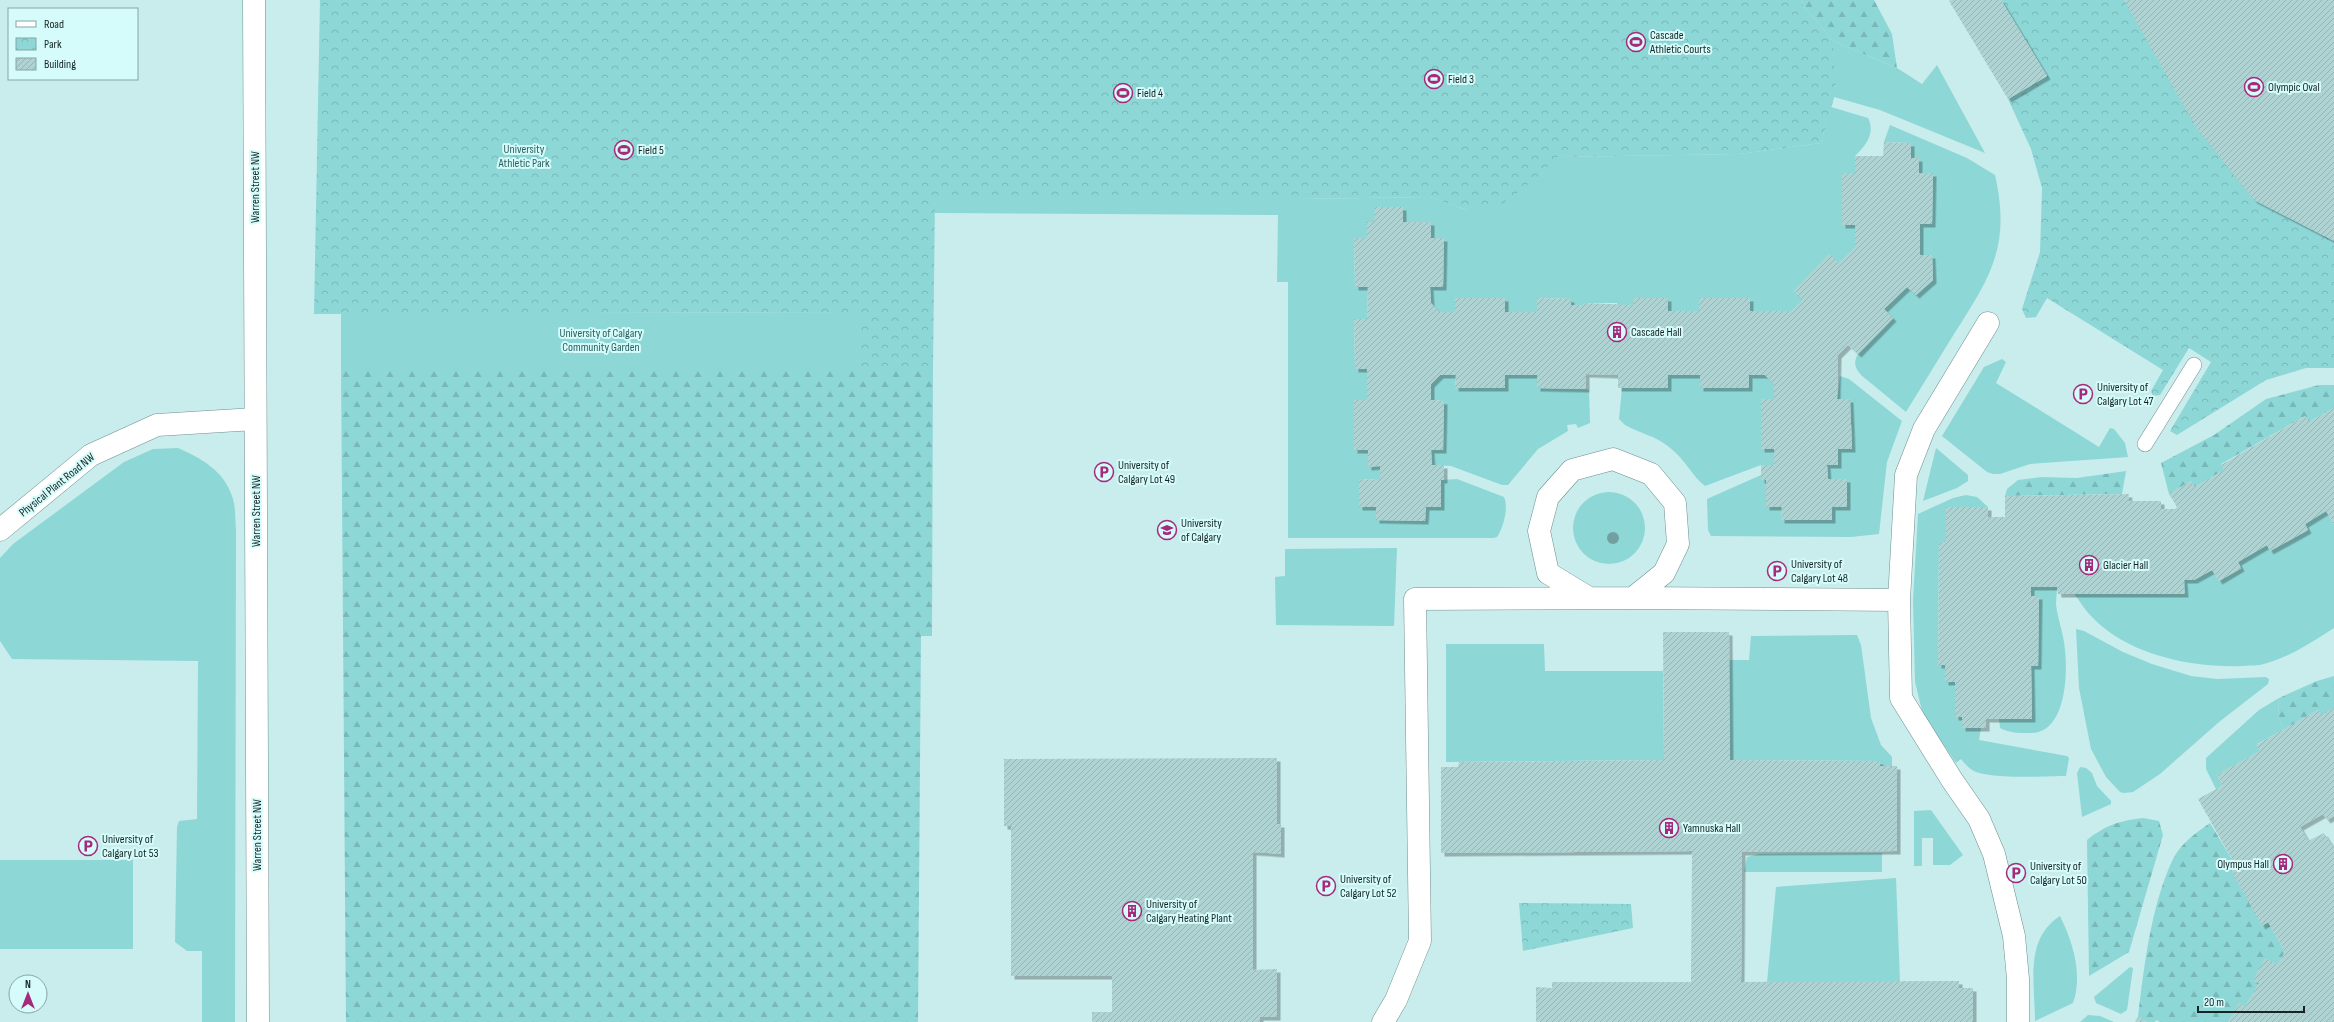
<svg xmlns="http://www.w3.org/2000/svg" width="2334" height="1022" font-family="'Sofia Sans Condensed',sans-serif">
  <style>
    .green { fill: #8dd7d6 }
    .forest { fill: url(#forest-firs) }
    .park { fill: url(#park-crowns) }
    .building { fill: url(#building-hatch); filter: url(#shadow) }
    .lines { fill: none; stroke-linecap: round; stroke-linejoin: round }
    .lane-casing { stroke: #6d908f; stroke-width: 16 }
    .street-casing { stroke: #6d908f; stroke-width: 23 }
    .lane { stroke: #fff; stroke-width: 15 }
    .street { stroke: #fff; stroke-width: 22 }
    .tree { fill: #729f9f }
    .labels { text-anchor: middle; dominant-baseline: central; stroke-width: 4; stroke-linejoin: round; paint-order: stroke }
    .poi-label { font-size: 12px; fill: #152424; stroke: #d5fbfa; text-anchor: start }
    .park-label { font-size: 12px; fill: #2c6060; stroke: #d5fbfa }
    .street-label { font-size: 12px; fill: #152424; stroke: #d5fbfa }
  </style>
  <defs>
    <pattern id="forest-firs" width="22" height="20" patternUnits="userSpaceOnUse"><rect width="22" height="20" fill="#8dd7d6"/><path d="M5 1l3.5 6h-7zM16 11l3.5 6h-7z" fill="#79b8b8"/></pattern>
    <pattern id="park-crowns" width="20" height="18" patternUnits="userSpaceOnUse"><rect width="20" height="18" fill="#8dd7d6"/><path d="M2 6a3 3 0 1 1 6 0M12 15a3 3 0 1 1 6 0" fill="none" stroke="#79b8b8"/></pattern>
    <pattern id="building-hatch" width="6" height="6" patternUnits="userSpaceOnUse"><rect width="6" height="6" fill="#aed3d2"/><path d="M-1 1l2-2M0 6l6-6M5 7l2-2" fill="none" stroke="#95b5b4"/></pattern>
    <filter id="shadow"><feDropShadow dx="3.5" dy="3.5" stdDeviation="0" flood-color="#0004"/></filter>
  </defs>
  <rect width="100%" height="100%" fill="#c8edec"/>
  <!-- green -->
  <path class="green" d="M1833,41L1897,68L1922,84L1937,65L1985,153L1880,110L1834,97Z
    M1831,107L1868,118C1876,133 1865,147 1855,156V173H1842V225H1855V248L1839,263L1829,255L1794,291L1803,300L1792,311H1750V298H1699V311H1668V298H1634V305H1617V303H1584L1583,305H1571V299L1537,298V312H1505V298H1455V312H1439L1431,303L1430,287H1443L1444,238H1431V222H1403L1402,207L1374,222H1367V238H1354L1355,287H1368L1367,319H1354L1355,369H1367V400H1354V450H1368V467L1380,466V480L1359,479V507H1376V520L1425,521L1426,507H1441V480L1457,479L1504,497C1509,507 1503,529 1497,537L1493,538H1288V282H1277L1278,215L934,213L935,199H1297L1430,197L1467,210L1538,177L1556,157L1739,154L1821,143Z
    M1890,125L1967,158L1995,175C2011,246 1991,276 1954,334C1938,360 1922,386 1906,412L1861,375C1855,368 1853,363 1858,354L1893,319L1884,309L1907,287L1916,295L1933,280L1932,255H1920V224H1932L1933,174L1919,173V158H1911V143L1884,142Z
    M861,312V367H341V313Z
    M2002,359L2006,362L1996,383L2099,447L2110,428L2114,429L2125,443L2128,457L2030,464L2000,474H1993L1987,472L1942,436L1984,367Z
    M1440,375H1456L1455,388H1505V375H1537V388L1586,389L1589,390L1590,423L1578,428L1576,424L1567,425L1568,431L1538,449L1508,485H1502L1451,466L1432,465L1431,450H1443L1444,401L1431,400V384Z
    M1668,375H1700V388H1749V375H1765L1774,384V399L1761,400V449H1774V465H1761L1705,486C1692,476 1685,459 1669,447C1656,436 1639,433 1625,425L1619,419L1622,388H1668Z
    M1840,376L1849,379L1902,421L1887,462L1879,534L1851,537L1711,536L1708,530L1707,499L1761,475V480H1766V507H1782L1781,520L1832,507H1847V479H1828L1827,465H1838V449H1852L1850,399H1837Z
    M178,448C201,458 224,471 232,496C236,506 235,520 236,530L235,1022H202V951H187L175,942L177,827L179,821L197,819L198,661L12,659L0,641V558L13,544L124,462L153,449Z
    M1936,448L1968,475V481L1957,488L1923,501Z
    M1573 528a36 36 0 1 1 72 0a36 36 0 1 1-72 0Z
    M1966,495L1977,497L1988,507L1946,542H1939L1938,665H1945L1946,682H1955V717H1962L1981,728L1979,740L2067,756L2069,758L2066,776C2045,776 1989,780 1972,770C1968,767 1964,763 1961,759L1956,763L1923,715L1915,682L1913,600L1918,514L1953,498Z
    M2326,511L2334,524V628C2312,642 2290,657 2264,664C2258,666 2250,665 2243,666C2192,668 2127,655 2091,616C2085,610 2080,601 2074,594H2184V580H2194L2212,570L2219,581L2241,569L2238,562L2267,545L2270,551L2308,530L2305,524Z
    M1397,548L1394,626L1276,625L1275,577L1285,576V549Z
    M2031,587H2057C2057,593 2056,599 2056,605C2058,620 2064,635 2065,650C2068,677 2065,734 2030,733C2018,733 2010,733 2000,728L1999,719H2032L2031,666H2038L2039,596H2031Z
    M2076,629L2084,631L2123,652L2152,664L2191,676L2217,679L2266,677L2269,679L2268,684L2219,722L2160,774L2133,792L2124,793L2120,792L2106,777L2091,749L2079,688Z
    M1857,635L1861,645L1871,718L1881,745L1892,757V766H1880V761L1730,760L1729,660H1749L1751,636Z
    M1446,644H1544L1545,671H1663L1664,760L1446,762Z
    M2279,698L2278,715L2283,730L2257,744L2260,751L2217,775L2222,786L2216,789L2206,769V758L2259,710Z
    M2080,767L2086,768L2092,773L2097,786L2111,801V804L2082,817L2077,773Z
    M1931,810L1963,855L1950,865H1933V838H1922V866H1914V811Z
    M1882,853V872H1744L1747,857L1759,854Z
    M0,860H133V949H0Z
    M1896,878L1900,982H1767L1776,887Z
    M2060,916C2073,942 2083,975 2073,1003L2035,1021C2035,984 2024,939 2060,916Z
    M2130,967L2133,968L2127,1010L2121,1014L2096,1003L2094,997Z
    M2088,1015L2100,1016L2114,1022H2080Z"/>
  <!-- forest -->
  <path class="forest" d="M1803,0H1874L1892,34L1897,68L1833,41L1802,4Z
    M341,367H933L932,636H921L918,1022H346Z
    M2319,385H2334V408L2309,422L2305,416L2221,464L2224,470L2195,487L2191,481L2169,494L2161,463L2214,435L2266,399Z
    M2126,471L2122,494L2005,496L2007,489L2018,480L2041,477L2077,478Z
    M2334,676V708L2322,715L2318,710L2283,730L2278,715L2279,698L2317,681Z
    M2143,818L2159,821L2163,835L2129,952L2089,976L2087,840C2106,825 2119,821 2143,818Z
    M2210,823L2234,863L2262,926L2268,922L2285,952L2278,965L2253,980L2259,983L2245,1007L2240,1004L2228,1022H2160L2156,1020L2155,1022H2147L2138,1017C2144,967 2151,905 2173,859C2181,843 2196,833 2210,823Z"/>
  <!-- park -->
  <path class="park" d="M320,0H1803L1802,4L1833,41L1836,91L1821,143L1739,154L1557,157L1538,177L1501,205L1467,210L1430,197L1297,199H935L933,367H861L860,312L314,314Z
    M2001,0H2124L2334,241V368H2306L2266,380L2177,435L2170,431L2211,362L2189,348L2160,395L2153,396L2151,391L2163,370L2047,298L2036,317L2026,318L2022,309L2040,252L2042,188L2031,149L2008,99L2047,76Z
    M1519,903L1631,904L1633,928L1523,951Z"/>
  <!-- building -->
  <path class="building" d="M1951,0H2001L2047,76L2008,99L1949,1Z
    M2124,0H2334V241L2254,200L2197,129Z
    M1884,142L1911,143V158H1919V173H1933L1932,224H1920V255H1932L1933,280L1916,295L1907,287L1884,309L1893,318L1858,354L1848,345L1838,355L1837,399H1850L1852,449H1838V465H1827L1828,479H1847V507H1832V520H1781L1782,507H1766V480H1761V465H1774V449H1761V399H1774V384L1765,375H1749V388H1700V375H1668V388H1618V375L1586,374V389L1537,388V375H1505V388H1455L1456,375H1440L1431,384V400L1444,401L1443,450H1431L1432,465H1444V480H1441V507H1426L1425,521L1376,520V507H1359V479L1380,480V466L1368,467V450H1354V400H1367V369H1355L1354,319H1367L1368,287H1355L1354,238H1367V222H1374L1375,207H1403V222H1431V238H1444L1443,287H1430L1431,303L1439,312H1455V298H1505V312H1537V298L1571,299V305H1583L1584,303L1634,305V298H1668V311H1699V298H1750V311H1792L1803,300L1794,291L1829,254L1839,263L1855,248V225H1842V173H1855V156H1883Z
    M2334,408V524L2326,511L2305,524L2308,530L2270,551L2267,545L2238,562L2241,568L2219,581L2212,570L2194,580H2184L2185,594H2058L2057,587H2031V596H2039L2038,666H2031L2032,719H1986V728H1962V717H1955V682H1945V665H1938L1939,542H1946V507H1988V517H2005V496L2129,494L2128,501H2161V509H2175L2177,507L2169,494L2191,481L2195,487L2224,470L2221,465L2305,416L2309,422Z
    M1663,632H1729L1730,760L1880,761V766H1897V851L1742,852L1741,982L1959,981V988H1973V1022H1536V987L1552,988V982H1691L1692,851L1441,853V767H1458L1459,762L1664,760Z
    M2334,708V816L2327,820L2323,814L2300,827L2308,841L2324,833L2334,849V1022H2228L2239,1003L2245,1007L2259,983L2253,980L2265,958L2278,965L2285,952L2268,922L2262,926L2228,865L2234,863L2198,799L2222,786L2217,775L2260,751L2256,745L2318,710L2322,715Z
    M1277,758V824H1281V854L1253,852V970L1277,969V1017H1260V1022H1092V1012H1112V976H1011V826H1004V759Z
    M2138,1017L2147,1022H2135Z"/>
  <g class="lines">
    <defs>
      <path id="lane" d="M2145,444L2194,365"/>
      <path id="street" d="M254,0L258,1022
        M0,530L91,455L157,425L255,419
        M1589,598L1548,573L1539,531L1548,497L1572,470L1613,459L1651,474L1675,503L1678,544L1664,573L1633,598
        M1899,600L1901,698L1952,780L1979,819L1994,854L2014,936L2018,979V1022
        M1383,1022L1396,1000L1420,941L1415,599L1633,598L1899,600L1906,475L1924,429L1988,323"/>
    </defs>
    <!-- lane casing -->
    <use href="#lane" class="lane-casing"/>
    <!-- street casing -->
    <use href="#street" class="street-casing"/>
    <!-- lane -->
    <use href="#lane" class="lane"/>
    <!-- street -->
    <use href="#street" class="street"/>
  </g>
  <!-- trees -->
  <circle class="tree" cx="1613" cy="538" r="6"/>
  <!-- icons -->
  <defs>
    <symbol id="stadium-ring" viewBox="-11 -11 22 22"><circle r="9.5" fill="#d5fbfa" stroke="#a6297c" stroke-width="1.5"/><path d="M0-5a6.5 5 0 1 0 0 10a6.5 5 0 1 0 0-10ZM-3.5-1.8h7v3.6h-7Z" fill="#a6297c"/></symbol>
    <symbol id="building-ring" viewBox="-11 -11 22 22"><circle r="9.5" fill="#d5fbfa" stroke="#a6297c" stroke-width="1.5"/><path d="M-4-6H4V6H1V3H-1V6H-4ZM-2.5-4.3h1.7v1.8h-1.7ZM.8-4.3h1.7v1.8H.8ZM-2.5-1h1.7V.8h-1.7ZM.8-1h1.7V.8H.8Z" fill="#a6297c"/></symbol>
    <symbol id="parking-ring" viewBox="-11 -11 22 22"><circle r="9.5" fill="#d5fbfa" stroke="#a6297c" stroke-width="1.5"/><path d="M-3.5-5.5H1a3.5 3.5 0 0 1 0 7H-1V5.5H-3.5ZM-1-3.4V-.6H.8a1.4 1.4 0 0 0 0-2.8Z" fill="#a6297c"/></symbol>
    <symbol id="university-ring" viewBox="-11 -11 22 22"><circle r="9.5" fill="#d5fbfa" stroke="#a6297c" stroke-width="1.5"/><path d="M0-5L7-2L0 1L-7-2ZM-4 1L0 2.5L4 1V4Q0 6-4 4Z" fill="#a6297c"/></symbol>
  </defs>
  <g fill-rule="evenodd">
    <use href="#stadium-ring" x="1625" y="31" width="22" height="22"/>
    <use href="#stadium-ring" x="1423" y="68" width="22" height="22"/>
    <use href="#stadium-ring" x="2243" y="76" width="22" height="22"/>
    <use href="#stadium-ring" x="1112" y="82" width="22" height="22"/>
    <use href="#stadium-ring" x="613" y="139" width="22" height="22"/>
    <use href="#building-ring" x="1606" y="321" width="22" height="22"/>
    <use href="#parking-ring" x="2072" y="383" width="22" height="22"/>
    <use href="#parking-ring" x="1093" y="461" width="22" height="22"/>
    <use href="#university-ring" x="1156" y="519" width="22" height="22"/>
    <use href="#building-ring" x="2078" y="554" width="22" height="22"/>
    <use href="#parking-ring" x="1766" y="560" width="22" height="22"/>
    <use href="#building-ring" x="1658" y="817" width="22" height="22"/>
    <use href="#parking-ring" x="77" y="835" width="22" height="22"/>
    <use href="#building-ring" x="2272" y="853" width="22" height="22"/>
    <use href="#parking-ring" x="2005" y="862" width="22" height="22"/>
    <use href="#parking-ring" x="1315" y="875" width="22" height="22"/>
    <use href="#building-ring" x="1121" y="900" width="22" height="22"/>
  </g>
  <g class="labels">
    <!-- poi labels -->
    <g class="poi-label">
      <text x="1650" y="35">Cascade<tspan x="1650" dy="14">Athletic Courts</tspan></text>
      <text x="1448" y="79">Field 3</text>
      <text x="2268" y="87">Olympic Oval</text>
      <text x="1137" y="93">Field 4</text>
      <text x="638" y="150">Field 5</text>
      <text x="1631" y="332">Cascade Hall</text>
      <text x="2097" y="387">University of<tspan x="2097" dy="14">Calgary Lot 47</tspan></text>
      <text x="1118" y="465">University of<tspan x="1118" dy="14">Calgary Lot 49</tspan></text>
      <text x="1181" y="523">University<tspan x="1181" dy="14">of Calgary</tspan></text>
      <text x="1791" y="564">University of<tspan x="1791" dy="14">Calgary Lot 48</tspan></text>
      <text x="2103" y="565">Glacier Hall</text>
      <text x="1683" y="828">Yamnuska Hall</text>
      <text x="102" y="839">University of<tspan x="102" dy="14">Calgary Lot 53</tspan></text>
      <text x="2269" y="864" text-anchor="end">Olympus Hall</text>
      <text x="2030" y="866">University of<tspan x="2030" dy="14">Calgary Lot 50</tspan></text>
      <text x="1340" y="879">University of<tspan x="1340" dy="14">Calgary Lot 52</tspan></text>
      <text x="1146" y="904">University of<tspan x="1146" dy="14">Calgary Heating Plant</tspan></text>
    </g>
    <!-- park labels -->
    <g class="park-label">
      <text x="524" y="149">University<tspan x="524" dy="14">Athletic Park</tspan></text>
      <text x="601" y="333">University of Calgary<tspan x="601" dy="14">Community Garden</tspan></text>
    </g>
    <!-- street labels -->
    <g class="street-label">
      <text transform="translate(255 187) rotate(-90)">Warren Street NW</text>
      <text transform="translate(57 485) rotate(-39)">Physical Plant Road NW</text>
      <text transform="translate(256 511) rotate(-90)">Warren Street NW</text>
      <text transform="translate(257 835) rotate(-90)">Warren Street NW</text>
    </g>
  </g>
  <!-- legend -->
  <rect x="8" y="8" width="130" height="72" fill="#d5fbfa" stroke="#88a5a4"/>
  <rect x="16" y="21" width="20" height="6" fill="#ffffff" stroke="#88a5a4"/>
  <text x="44" y="28" font-size="12" fill="#152424">Road</text>
  <rect x="16" y="38" width="20" height="12" fill="url(#park-crowns)" stroke="#88a5a4"/>
  <text x="44" y="48" font-size="12" fill="#152424">Park</text>
  <rect x="16" y="58" width="20" height="12" fill="url(#building-hatch)" stroke="#88a5a4"/>
  <text x="44" y="68" font-size="12" fill="#152424">Building</text>
  <!-- north arrow -->
  <g transform="translate(28 994)"><circle r="19" fill="#d5fbfa" stroke="#88a5a4"/>
  <path d="M0-3L7 15L0 10L-7 15Z" fill="#a6297c"/>
  <text y="-6" font-size="11" font-weight="bold" text-anchor="middle" fill="#152424">N</text>
  </g>
  <!-- scale -->
  <path d="M2198 1006v6h106v-6" fill="none" stroke="#152424" stroke-width="2"/>
  <text x="2204" y="1006" font-size="12" fill="#152424" stroke="#d5fbfa" stroke-width="3" paint-order="stroke">20 m</text>
</svg>
